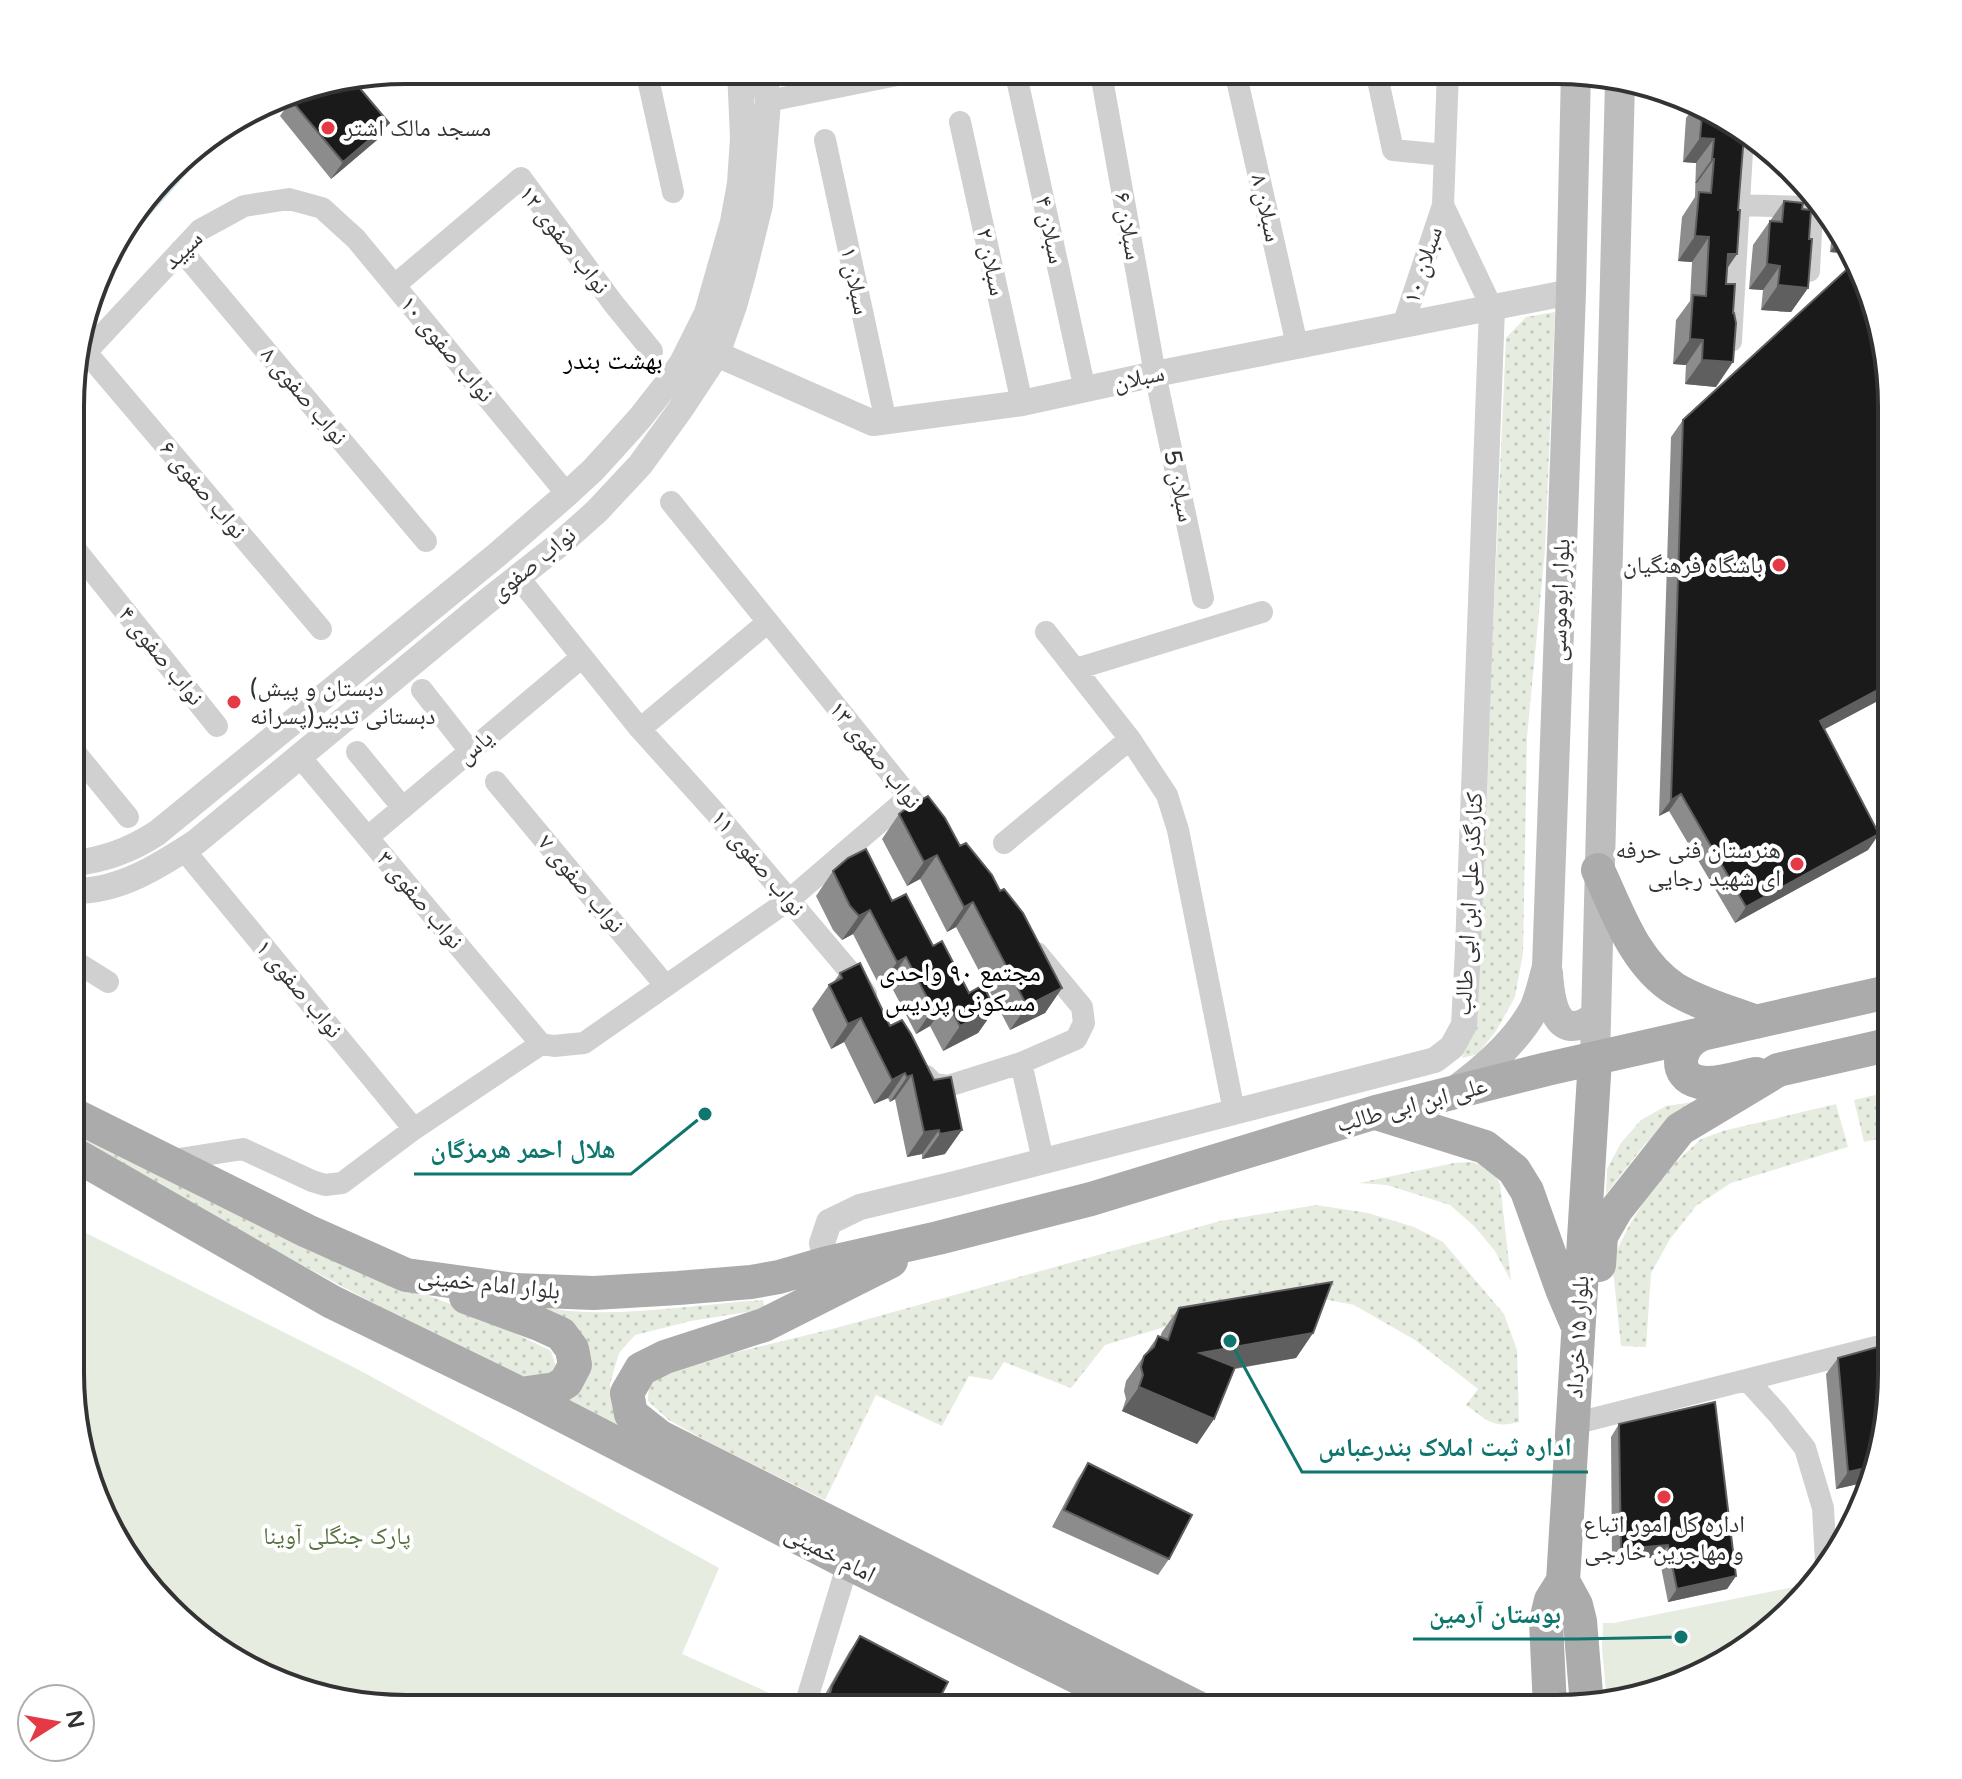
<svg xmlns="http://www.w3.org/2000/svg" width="1962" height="1779" font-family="'Varela Round','Noto Naskh Arabic',sans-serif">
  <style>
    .grass { fill: url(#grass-dots) }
    .park { fill: #e6ecdf }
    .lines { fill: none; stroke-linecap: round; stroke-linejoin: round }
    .stream { stroke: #cfe2ee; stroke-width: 6 }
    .minor { stroke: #d0d0d0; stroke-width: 22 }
    .tertiary { stroke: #d0d0d0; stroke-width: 26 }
    .secondary { stroke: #bdbdbd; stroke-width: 30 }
    .primary { stroke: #ababab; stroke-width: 34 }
    .wall { fill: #8c8c8c }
    .shaded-wall { fill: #5f5f5f }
    .building { fill: #1a1a1a; stroke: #5f5f5f; stroke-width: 2 }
    .poi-dot { fill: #e63946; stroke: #fff; stroke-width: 3 }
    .labels { text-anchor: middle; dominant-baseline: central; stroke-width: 8; stroke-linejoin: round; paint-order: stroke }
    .poi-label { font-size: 24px; fill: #333; stroke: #fff; text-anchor: start }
    .street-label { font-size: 24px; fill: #333; stroke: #fff }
    .park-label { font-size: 24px; fill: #56703f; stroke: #fff }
    .neighbourhood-label { font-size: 26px; fill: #000; stroke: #fff }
    .rim { fill: none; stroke: #333; stroke-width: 4 }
    .leader { fill: none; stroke: #0f766e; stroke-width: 3 }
    .callout-dot { fill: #0f766e; stroke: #fff; stroke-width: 3 }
    .callout-label { font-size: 26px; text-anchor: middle; font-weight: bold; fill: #0f766e; stroke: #fff; stroke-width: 8; stroke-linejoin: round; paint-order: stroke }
  </style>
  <defs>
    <pattern id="grass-dots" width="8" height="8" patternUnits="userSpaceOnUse" patternTransform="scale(2)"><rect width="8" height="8" fill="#e6ecdf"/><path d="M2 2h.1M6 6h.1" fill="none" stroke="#c6cbc0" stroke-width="1.8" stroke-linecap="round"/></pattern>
  </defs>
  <rect width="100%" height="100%" fill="#fff"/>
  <!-- grass -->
  <path class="grass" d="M1555,312L1545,550L1527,737L1523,953L1515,997L1496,1031L1478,1054L1462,1058L1465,1047L1475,1030L1506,338L1526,317Z
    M1892,1091V1136L1864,1142L1854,1100Z
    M1694,1102L1645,1144L1606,1194L1607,1169L1621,1143L1641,1120L1666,1106Z
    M1836,1104L1848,1147L1731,1183L1696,1206L1670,1239L1651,1273L1646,1347L1621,1346L1612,1260L1630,1224L1648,1195L1675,1163L1701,1139L1723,1131Z
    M72,1129L314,1253L472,1312L551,1351L557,1370L546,1379L523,1377L476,1358L72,1142Z
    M1472,1162L1491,1168L1500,1184L1511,1281L1495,1251L1474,1226L1450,1205L1387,1185L1359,1183L1454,1163Z
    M1316,1205L1368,1213L1414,1227L1443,1242L1504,1314L1517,1350L1519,1422C1492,1429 1487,1420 1466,1405L1478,1389L1415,1340L1354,1305L1314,1297L1256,1299L1105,1345L1071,1388L1004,1362L992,1380L969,1376L942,1426L876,1395L825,1500L710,1443L669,1420L648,1401L649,1381L708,1359L836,1328L1220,1221Z
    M763,1300L765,1309L691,1321L635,1335L619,1353L610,1384L612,1407L626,1424L666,1454L555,1399L584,1375L517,1304C540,1307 562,1311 585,1312C645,1314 703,1304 763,1300Z"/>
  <!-- park -->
  <path class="park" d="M72,1226L361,1371L719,1568L682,1654L785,1700L782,1709H406L277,1683L154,1595L95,1501L71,1394Z
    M1809,1584L1778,1625L1684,1684L1607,1701L1602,1649L1603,1623H1614Z"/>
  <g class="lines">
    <!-- stream -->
    <path class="stream" d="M108,258L217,135"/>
    <!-- minor -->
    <path class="minor" d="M646,70L673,192
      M1015,70L1085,390
      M1235,71L1297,345
      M1376,71L1393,150L1445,155
      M1102,79L1155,374L1203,598
      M768,101L922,70
      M960,122L1022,403
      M825,140L886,422
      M1443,205L1492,308
      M1739,205L1807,207
      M181,250L426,541
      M1809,271L1813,192
      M395,285L521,178L613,303L652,351
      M1403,325L1443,205L1448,71
      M1731,341L1743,134
      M86,352L321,629
      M76,363L200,230L244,206L289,199L322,208L356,239L567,494
      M671,502L932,825
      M75,549L217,726
      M518,577L640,729L714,811L851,973L866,994
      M1046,632L1130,739L1167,795L1178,830L1234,1111
      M1076,669L1262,612
      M422,690L470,751
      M640,729L768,622
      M74,751L128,817
      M357,752L403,808
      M300,757L541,1044
      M496,782L665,985
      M368,837L582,657
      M1004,843L1130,739
      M184,850L414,1129
      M73,960L108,982
      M1021,1063L1043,1160
      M926,1076L934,1084L948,1086L1021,1063L1076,1039L1084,1023L1082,1007L1037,953
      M166,1161L243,1149L312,1181L325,1185L342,1183L414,1129L541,1044L554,1046L584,1043L789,900L909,797
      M1748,1381L1778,1414L1805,1448L1823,1508L1826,1563
      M1573,1424L1892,1343
      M804,1709L848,1563"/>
    <!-- tertiary -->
    <path class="tertiary" d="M703,348L873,423L1022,403L1155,374L1571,292
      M74,863C105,860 131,850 157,833L498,554L567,494L593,470L614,447L640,418L673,376L682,363L707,313L733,222L740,183L743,138L740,70
      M73,891C119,892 159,866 196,842L485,603L560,544L597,511L640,465L680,410L717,354L734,306L743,274L760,205L768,101L764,70
      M827,1263L822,1243L829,1222L860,1207L955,1184L1435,1060L1452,1047L1464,1025L1468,949L1492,308"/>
    <!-- secondary -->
    <path class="secondary" d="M1548,973C1550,1002 1556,1045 1595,1017
      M1595,1059L1620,82
      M1456,1090C1486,1068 1516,1042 1534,1009C1540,996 1543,980 1547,967L1571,292L1576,71"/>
    <!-- primary -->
    <path class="primary" d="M1598,870C1618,912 1634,963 1675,989C1700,1004 1730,1012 1756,1022
      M1700,1035C1678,1044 1672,1076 1699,1082C1714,1086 1740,1077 1756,1074
      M1376,1113L1485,1147L1514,1170L1527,1191L1562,1289L1576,1322
      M72,1114L307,1231L406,1275L515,1290L594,1293L678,1288L751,1282L779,1277L827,1263L938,1238L1091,1199L1376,1112L1547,1069L1892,991
      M72,1153L332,1302L521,1394L848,1563L1142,1709
      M891,1261L764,1325L665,1357L641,1369L627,1393L631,1414L660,1437L1200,1709
      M1599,1265L1601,1236L1616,1210L1680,1129L1778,1070L1892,1044
      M466,1297L539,1324L561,1334L572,1349L575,1365L566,1382L555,1389L521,1394
      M1587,1706L1580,1621L1576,1605L1563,1581L1595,1059
      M1550,1708L1546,1621L1551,1600L1563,1581"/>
  </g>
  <!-- wall -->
  <path class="wall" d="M291,100L377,140L331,179L280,116Z
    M1697,103L1705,105L1744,135L1727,269L1716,387L1685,384L1686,365L1673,364L1676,320L1690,301L1692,262L1678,261L1682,217L1695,197L1696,163L1683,162L1686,118Z
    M1784,201L1802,209L1808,288L1791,312L1761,310L1763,290L1749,289L1753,245Z
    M1826,212L1852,254L1830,252L1832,233L1825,232Z
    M1891,384V694L1824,729L1879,834L1868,850L1735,923L1669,811L1659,816L1671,437L1683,420Z
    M899,814L960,846L1000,891L1062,988L1045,1013L1010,1030L956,927L947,932L920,879L907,886L882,839Z
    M833,871L892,901L933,946L969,993L995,1009L978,1033L943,1051L930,1026L916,1034L889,982L880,987L853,934L842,940L833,930L816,896Z
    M840,973L890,1026L934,1080L945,1154L922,1159V1154L907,1157L895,1099L890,1102L888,1098L874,1104L844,1042L831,1049L812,1009L829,985L833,983Z
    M1179,1308L1313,1333L1296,1358L1235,1369L1214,1419L1197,1444L1122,1411L1126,1399L1124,1391L1126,1381L1158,1336L1160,1337L1162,1332Z
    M1838,1358L1892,1373L1867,1482L1836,1489L1826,1374Z
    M1619,1424L1736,1576L1727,1589L1668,1602L1659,1557L1612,1562L1611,1437Z
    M1088,1463L1169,1559L1158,1575L1052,1527L1077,1480Z
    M860,1636L934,1709H819L820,1703L849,1652Z"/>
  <!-- shaded-wall -->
  <path class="shaded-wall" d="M389,123L377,140L331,179L343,162Z
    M1700,138L1714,139L1696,163L1683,162Z
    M1712,159H1714L1697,183H1695Z
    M1832,222L1835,228L1832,233L1825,232Z
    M1695,236L1709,237L1692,262L1678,261Z
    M1841,237L1852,254L1830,252Z
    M1728,254H1737L1720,279Z
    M1767,264L1780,266L1763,290L1749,289Z
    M1778,285L1808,288L1791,312L1761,310Z
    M1690,339L1703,340L1686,365L1673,364Z
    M1702,360L1733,362L1716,387L1685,384Z
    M1891,683V694L1808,738L1820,721Z
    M1681,794L1669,811L1659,816L1671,800Z
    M1879,834L1868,850L1735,923L1746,907Z
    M937,855L920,879L907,886L924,862Z
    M973,902L956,927L947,932L964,907Z
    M870,910L853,934L842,940L859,916Z
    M906,957L889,982L880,987L897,962Z
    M1062,988L1045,1013L1010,1030L1027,1006Z
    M947,1002L930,1026L916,1034L933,1009Z
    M995,1009L978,1033L943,1051L960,1026Z
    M861,1018L844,1042L831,1049L848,1024Z
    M905,1073L888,1098L874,1104L892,1080Z
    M912,1075L895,1099L890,1102L907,1077Z
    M939,1130L922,1154L907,1157L924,1132Z
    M962,1130L945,1154L922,1159L940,1134Z
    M1313,1333L1296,1358L1183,1377L1200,1353Z
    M1139,1387L1214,1419L1197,1444L1122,1411Z
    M1870,1467L1867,1482L1836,1489L1848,1472Z
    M1668,1545L1659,1557L1612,1562L1621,1549Z
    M1736,1576L1727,1589L1668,1602L1677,1589Z"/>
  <!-- building -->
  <path class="building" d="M352,79L389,123L343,162L291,100L307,86Z
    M1703,104L1744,135L1738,210H1740L1737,254H1728L1726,284H1735L1733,313H1734L1736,323L1733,362L1702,360L1703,340L1690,339L1693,295L1706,296L1709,237L1695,236L1699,192L1711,193L1714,159H1712L1714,139L1700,138Z
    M1784,201L1803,203L1802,209L1811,210L1809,239H1812L1808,288L1778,285L1780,266L1767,264L1770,221L1782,222Z
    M1856,261L1866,277L1891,384V683L1820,721L1879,834L1746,907L1681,794L1671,800L1683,420Z
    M928,796L945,818L960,846L966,843L992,875L1000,891L1004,889L1023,913L1062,988L1027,1006L973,902L964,907L937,855L924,862L899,814L908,807Z
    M866,849L892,901L906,894L933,946L942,941L969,993L983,985L995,1009L960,1026L947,1002L933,1009L906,957L897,962L870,910L859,916L850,906L833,871L848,858Z
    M860,963L890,1026L902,1020L911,1034L934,1080L951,1077L962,1130L940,1134L939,1130L924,1132L912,1075L907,1077L905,1073L892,1080L861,1018L848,1024L829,985L842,978L840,973Z
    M1332,1282L1313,1333L1200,1353L1235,1367L1214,1419L1139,1387L1143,1375L1141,1367L1144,1356L1154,1347L1158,1336L1168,1340L1179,1308Z
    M1892,1343V1373L1870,1467L1848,1472L1838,1358Z
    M1715,1402L1736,1576L1677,1589L1668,1545L1621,1549L1619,1424Z
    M1088,1463L1192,1515L1169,1559L1064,1510Z
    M860,1636L948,1682L934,1709H820L829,1697L832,1686Z"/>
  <!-- markers -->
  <g class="poi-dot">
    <circle cx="328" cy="128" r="8"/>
    <circle cx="1779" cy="565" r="8"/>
    <circle cx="234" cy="702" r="8"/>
    <circle cx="1797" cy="864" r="8"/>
    <circle cx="1664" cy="1497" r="8"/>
  </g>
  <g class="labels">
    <!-- poi labels -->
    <g class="poi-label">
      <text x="344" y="128">مسجد مالک اشتر</text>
      <text x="1763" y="565" text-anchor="end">باشگاه فرهنگیان</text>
      <text x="250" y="688">(دبستان و پیش<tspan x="250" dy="28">دبستانی تدبیر(پسرانه</tspan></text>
      <text x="1781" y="850" text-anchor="end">هنرستان فنی حرفه<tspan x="1781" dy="28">ای شهید رجایی</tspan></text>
      <text x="1664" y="1524" text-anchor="middle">اداره کل امور اتباع<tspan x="1664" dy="28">و مهاجرین خارجی</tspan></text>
    </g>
    <!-- street labels -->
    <g class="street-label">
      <text transform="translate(1266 208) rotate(77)">سبلان ۸</text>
      <text transform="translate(1128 226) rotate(80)">سبلان ۶</text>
      <text transform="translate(1050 230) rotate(78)">سبلان ۴</text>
      <text transform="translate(564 240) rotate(52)">نواب صفوی ۱۲</text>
      <text transform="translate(183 250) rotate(-44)">سپید</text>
      <text transform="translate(991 262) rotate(78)">سبلان ۲</text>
      <text transform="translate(1423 265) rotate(-72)">سبلان ۱۰</text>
      <text transform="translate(855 281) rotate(78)">سبلان ۱</text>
      <text transform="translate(447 349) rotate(50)">نواب صفوی ۱۰</text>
      <text transform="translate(1139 378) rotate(-12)">سبلان</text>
      <text transform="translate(304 396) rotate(50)">نواب صفوی ۸</text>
      <text transform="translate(1179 486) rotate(78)">سبلان 5</text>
      <text transform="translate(203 490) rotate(50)">نواب صفوی ۶</text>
      <text transform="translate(533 564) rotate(-39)">نواب صفوی</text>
      <text transform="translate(1560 600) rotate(-88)">بلوار ابوموسی</text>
      <text transform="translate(161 656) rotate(51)">نواب صفوی ۴</text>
      <text transform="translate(475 747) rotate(-40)">یاس</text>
      <text transform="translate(875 755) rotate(51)">نواب صفوی ۱۳</text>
      <text transform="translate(758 863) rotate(50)">نواب صفوی ۱۱</text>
      <text transform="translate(581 884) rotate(50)">نواب صفوی ۷</text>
      <text transform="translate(420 900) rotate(50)">نواب صفوی ۳</text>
      <text transform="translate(1469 904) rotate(-87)">کنارگذر علی ابن ابی طالب</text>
      <text transform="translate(299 989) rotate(50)">نواب صفوی ۱</text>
      <text transform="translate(1412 1105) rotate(-15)">علی ابن ابی طالب</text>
      <text transform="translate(489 1284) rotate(6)">بلوار امام خمینی</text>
      <text transform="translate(1578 1337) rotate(-87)">بلوار ۱۵ خرداد</text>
      <text transform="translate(830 1554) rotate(27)">امام خمینی</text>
    </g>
    <!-- park labels -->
    <g class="park-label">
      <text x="337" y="1536">پارک جنگلی آوینا</text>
    </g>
    <!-- neighbourhood labels -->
    <g class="neighbourhood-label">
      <text x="613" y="360">بهشت بندر</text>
      <text x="960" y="972">مجتمع ٩٠ واحدی<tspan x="960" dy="30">مسکونی پردیس</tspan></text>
    </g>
  </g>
  <!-- crop -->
  <path d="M0 0H1962V1779H0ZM406 84H1556A322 322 0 0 1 1878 406V1373A322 322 0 0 1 1556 1695H406A322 322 0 0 1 84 1373V406A322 322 0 0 1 406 84Z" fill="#fff" fill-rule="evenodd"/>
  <path class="rim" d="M406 84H1556A322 322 0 0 1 1878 406V1373A322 322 0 0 1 1556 1695H406A322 322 0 0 1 84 1373V406A322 322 0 0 1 406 84Z"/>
  <!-- callouts -->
  <path class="leader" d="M705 1114L631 1174H414M1230 1341L1302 1472H1588M1681 1637L1576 1639H1413"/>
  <g class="callout-dot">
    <circle cx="705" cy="1114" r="8"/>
    <circle cx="1230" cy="1341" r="8"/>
    <circle cx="1681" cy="1637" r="8"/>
  </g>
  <g class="callout-label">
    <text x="523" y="1158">هلال احمر هرمزگان</text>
    <text x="1445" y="1456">اداره ثبت املاک بندرعباس</text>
    <text x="1495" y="1623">بوستان آرمین</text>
  </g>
  <!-- north arrow -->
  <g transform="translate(56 1723) rotate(79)"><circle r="38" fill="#ffffff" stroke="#adadad" stroke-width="2"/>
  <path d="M0-6L14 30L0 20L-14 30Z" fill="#e63946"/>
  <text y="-12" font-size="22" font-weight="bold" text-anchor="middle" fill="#333333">N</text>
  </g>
</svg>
